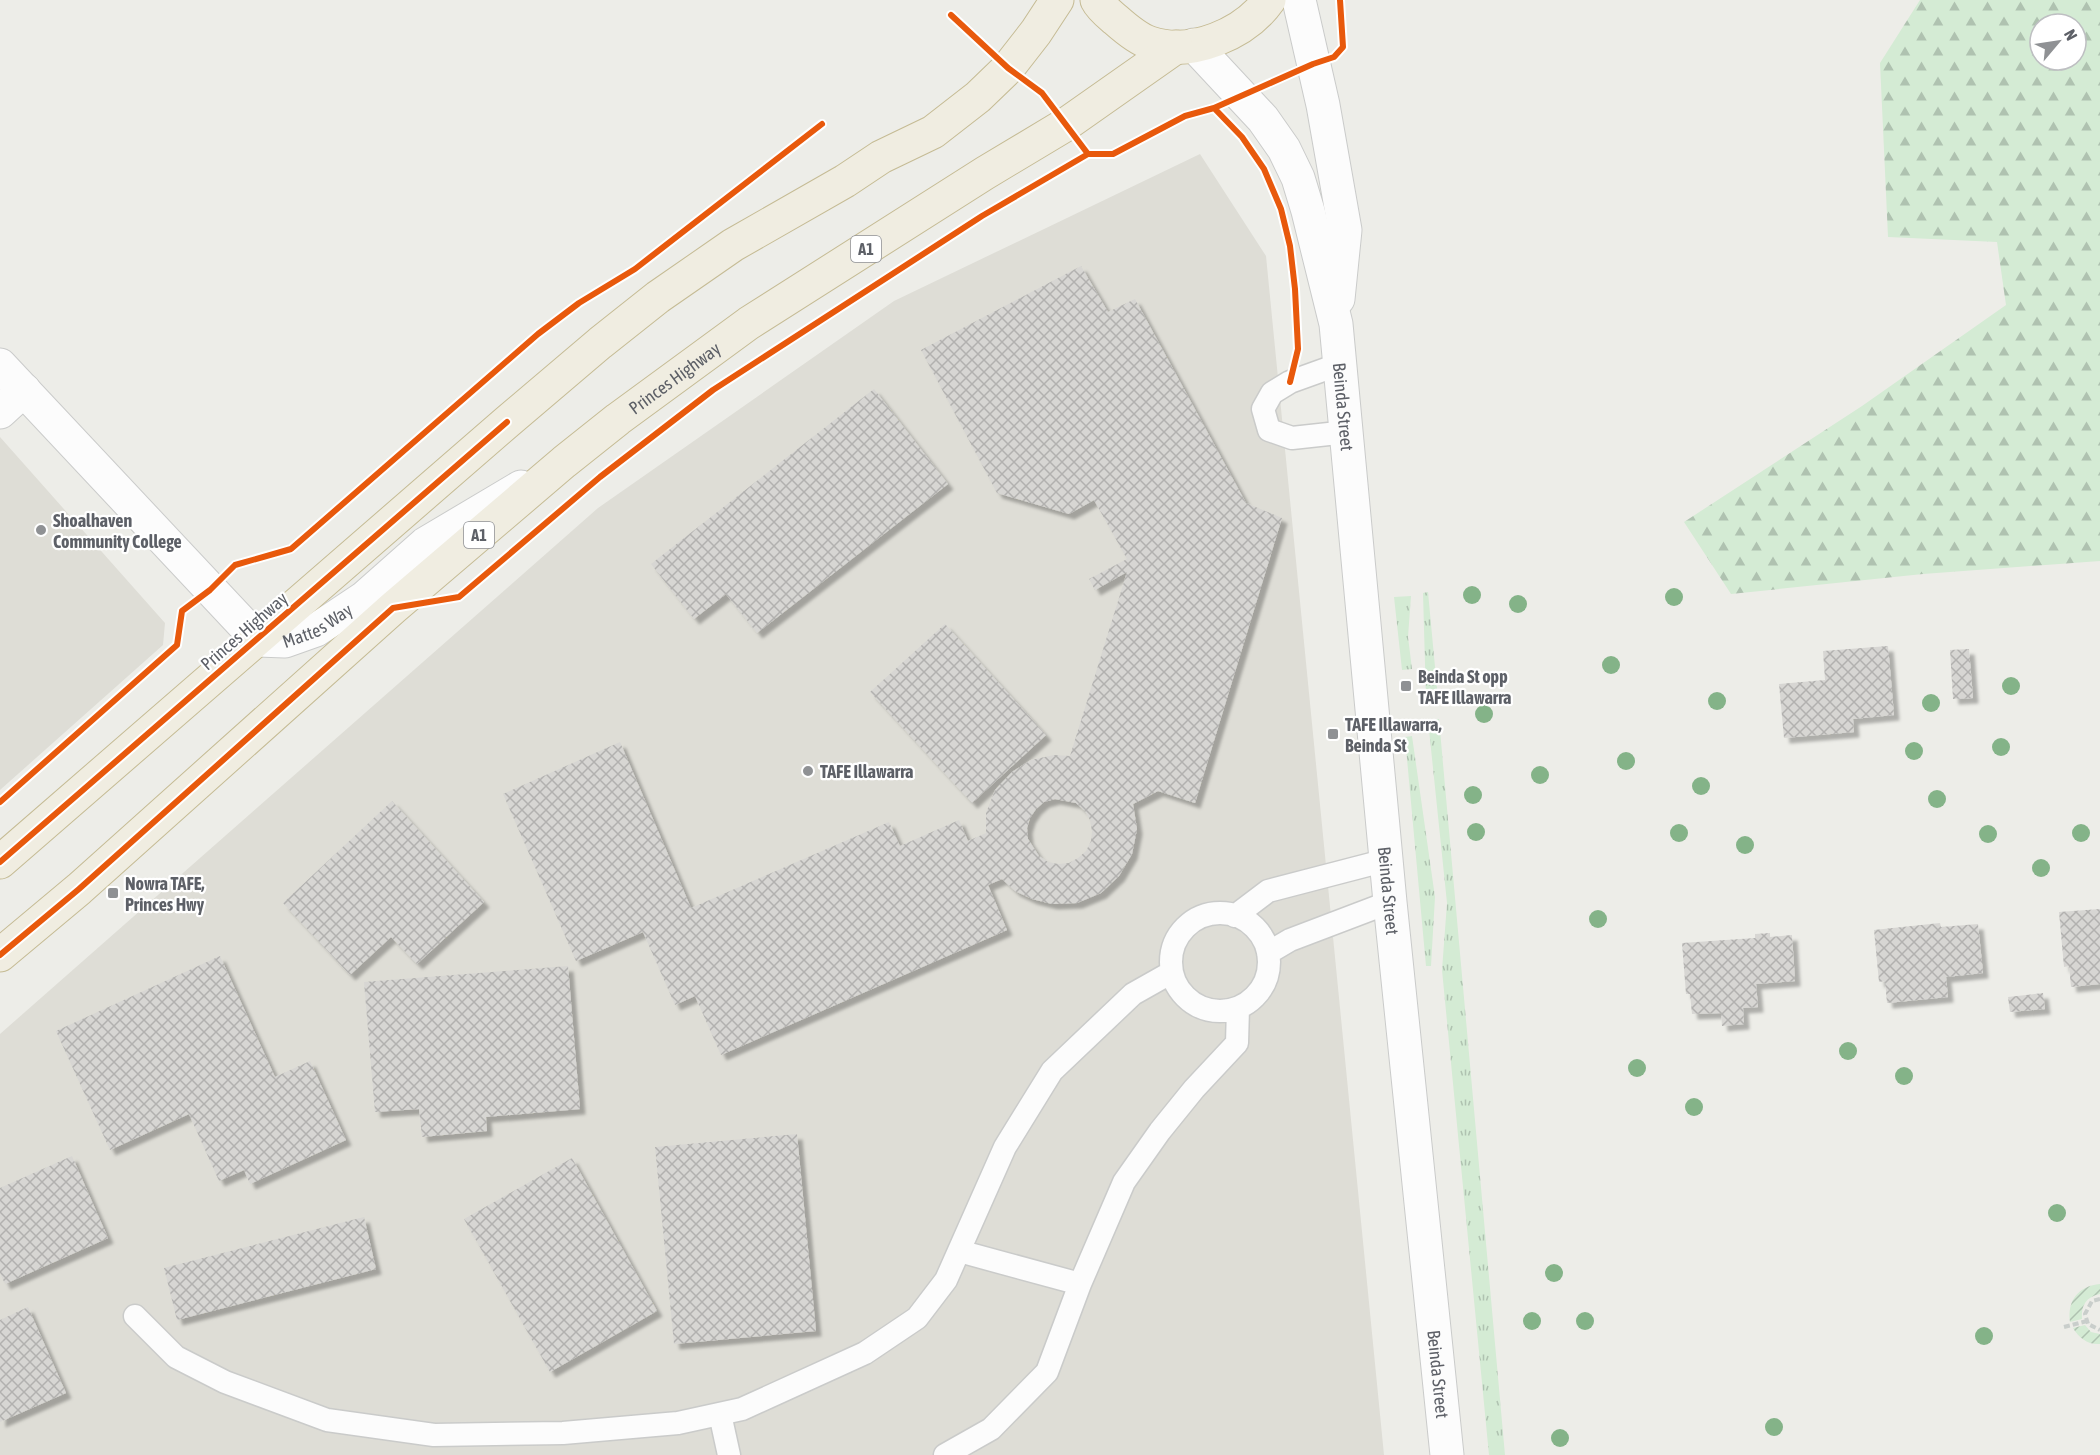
<svg xmlns="http://www.w3.org/2000/svg" width="2100" height="1455" font-family="'Asap Condensed',sans-serif">
  <style>
    .education { fill: #deddd6 }
    .grass { fill: url(#grass-tufts) }
    .forest { fill: url(#forest-firs); fill-rule: evenodd }
    .garden { fill: url(#garden-furrows) }
    .building { fill: url(#building-cross-hatch); fill-rule: evenodd; filter: url(#shadow) }
    .lines { fill: none; stroke-linecap: round; stroke-linejoin: round }
    .lane-casing { stroke: #cacbca; stroke-width: 25 }
    .street-casing { stroke: #cacbca; stroke-width: 35 }
    .secondary-casing { stroke: #cacbca; stroke-width: 35 }
    .highway-casing { stroke: #c5bb94; stroke-width: 35 }
    .path { stroke: #c9cecb; stroke-width: 4; stroke-dasharray: 6 3; stroke-linecap: butt }
    .lane { stroke: #fcfcfc; stroke-width: 22 }
    .street { stroke: #fcfcfc; stroke-width: 33 }
    .secondary { stroke: #fcfcfc; stroke-width: 33 }
    .highway { stroke: #f0ede1; stroke-width: 33 }
    .cycleway-casing { stroke: #fff; stroke-width: 10 }
    .cycleway { stroke: #e8590c; stroke-width: 6 }
    .tree { fill: #84b388 }
    .poi-dot { fill: #8f9194; stroke: #fff; stroke-width: 2 }
    .labels { text-anchor: middle; dominant-baseline: central; stroke-width: 4.5; stroke-linejoin: round; paint-order: stroke }
    .shield { fill: #fff; stroke: #8e9095; stroke-width: 1.5 }
    .shield-label { font-size: 16px; font-weight: bold; fill: #5d6067 }
    .street-label { font-size: 18px; fill: #5d6067; stroke: #fff }
    .poi-label { font-size: 18px; font-weight: bold; fill: #5d6067; stroke: #fff; text-anchor: start }
  </style>
  <defs>
    <pattern id="grass-tufts" width="24" height="20" patternUnits="userSpaceOnUse" patternTransform="scale(1.5)"><rect width="24" height="20" fill="#d4ebd4"/><path d="M3 7l-1-3M5 7V3M7 7l1-3M15 17l-1-3M17 17v-4M19 17l1-3" fill="none" stroke="#afc2b0"/></pattern>
    <pattern id="forest-firs" width="22" height="20" patternUnits="userSpaceOnUse" patternTransform="scale(1.5)"><rect width="22" height="20" fill="#d4ebd4"/><path d="M5 1l3.5 6h-7zM16 11l3.5 6h-7z" fill="#afc2b0"/></pattern>
    <pattern id="garden-furrows" width="10" height="10" patternUnits="userSpaceOnUse" patternTransform="scale(1.5)"><rect width="10" height="10" fill="#d4ebd4"/><path d="M-1 1l2-2M0 10L10 0M9 11l2-2" fill="none" stroke="#afc2b0"/></pattern>
    <pattern id="building-cross-hatch" width="8" height="8" patternUnits="userSpaceOnUse" patternTransform="scale(1.5)"><rect width="8" height="8" fill="#d7d6d3"/><path d="M0 0l8 8M0 8l8-8" fill="none" stroke="#b2b1af"/></pattern>
    <filter id="shadow"><feDropShadow dx="5.5" dy="5.5" stdDeviation="1.5" flood-color="#0004"/></filter>
  </defs>
  <rect width="100%" height="100%" fill="#edede8"/>
  <!-- education -->
  <path class="education" d="M1200,154L1266,256L1384,1455H0V1034L598,508L894,301Z
    M0,437L165,623L163,645L0,790Z"/>
  <!-- grass -->
  <path class="grass" d="M1428,592L1438,699L1426,700L1423,593Z
    M1411,596L1408,637L1412,669L1402,670L1394,597Z
    M1439,719L1505,1455H1489L1442,970L1447,903L1428,720Z
    M1412,736L1435,897L1431,966H1426L1405,737Z"/>
  <!-- forest -->
  <path class="forest" d="M1920,0H2100V561L1923,574L1731,594L1684,522L1862,406L2006,305L1997,242L1888,237L1880,63ZM2040,24H2076V60H2040Z"/>
  <!-- garden -->
  <path class="garden" d="M2100,1284V1294C2086,1297 2081,1305 2082,1319L2070,1322C2067,1300 2079,1286 2100,1284Z
    M2085,1325L2091,1332L2100,1334V1344C2088,1345 2079,1338 2073,1328Z"/>
  <!-- building -->
  <path class="building" d="M1081,266L1108,312L1135,299L1246,503L1282,518L1195,803L1158,791L1133,804L1137,829L1132,854L1119,876L1101,893L1077,903L1052,904L1032,899L1015,891L1002,879L988,885L1007,930L721,1055L695,996L675,1005L643,932L576,961L503,794L620,742L691,908L889,822L900,846L959,820L968,841L986,833V813L995,790L1012,772L1031,760L1054,755L1070,756L1127,572L1095,590L1089,579L1127,559L1094,500L1069,514L997,493L921,350ZM1055,799L1076,803L1085,811L1090,820L1092,831L1091,841L1086,851L1078,858L1069,863L1058,864L1048,862L1039,856L1028,839L1027,828L1030,818L1036,809L1044,802Z
    M874,389L948,484L757,633L726,594L694,619L651,564Z
    M945,624L1046,735L972,803L870,692Z
    M1888,646L1894,715L1853,719L1854,732L1784,738L1779,684L1825,680L1823,651Z
    M1969,649L1973,698L1953,699L1950,650Z
    M392,801L484,902L417,964L391,937L350,975L283,903Z
    M2100,909V984L2071,987L2069,966L2064,967L2059,912Z
    M1940,923L1941,927L1978,924L1983,973L1946,977L1948,997L1887,1003L1885,981L1879,982L1874,930Z
    M1770,933V937L1792,935L1795,981L1756,984L1758,1007L1743,1008L1744,1024L1722,1026L1721,1013L1692,1014L1690,994H1686L1682,943L1755,938V934Z
    M220,956L275,1077L310,1061L346,1140L250,1184L244,1170L219,1181L189,1114L110,1150L56,1031Z
    M568,966L580,1109L486,1117L487,1131L422,1137L419,1109L375,1112L364,982Z
    M2043,993L2045,1009L2010,1012L2008,997Z
    M797,1134L816,1331L674,1344L655,1147Z
    M72,1156L108,1238L5,1284L0,1273V1188Z
    M572,1158L657,1311L550,1372L464,1219Z
    M364,1217L376,1269L177,1320L164,1268Z
    M28,1307L66,1393L0,1422V1320Z"/>
  <g class="lines">
    <defs>
      <path id="lane" d="M1340,364L1290,382L1272,393L1263,409L1269,430L1292,438L1347,432
        M1171 962a49 49 0 1 1 98 0a49 49 0 1 1-98 0Z
        M1235,916L1268,891L1387,860
        M1268,953L1290,940L1390,902
        M959,1251L1080,1284
        M135,1316L176,1357L225,1382L327,1420L434,1435L563,1433L678,1423L742,1409L865,1353L917,1318L946,1280L1005,1147L1052,1071L1133,994L1172,972
        M720,1414L729,1455
        M945,1455L991,1429L1047,1372L1080,1284L1124,1182L1160,1131L1194,1089L1237,1043L1238,1008"/>
      <g id="street">
        <path id="s1" d="M0,365L258,640L285,641L316,630L364,598L425,544L521,487"/>
        <path d="M0,412L24,390"/>
      </g>
      <g id="secondary">
        <path d="M1299,0L1323,105L1345,230L1338,299"/>
        <path id="s2" d="M1194,45L1263,119L1284,149L1298,178L1308,211L1336,324L1390,902L1447,1455"/>
      </g>
      <g id="highway">
        <path d="M1097,0C1101,8 1109,14 1116,20C1125,28 1138,39 1150,43C1191,57 1245,34 1269,0"/>
        <path d="M0,862L507,422L600,343L658,297L733,245L845,181L881,157L933,132L978,97L1008,68L1036,32L1057,0"/>
        <path id="s3" d="M0,955L79,889L393,608L564,462L618,419L749,323L985,173L1065,125L1176,47"/>
      </g>
    </defs>
    <!-- lane casing -->
    <use href="#lane" class="lane-casing"/>
    <!-- street casing -->
    <use href="#street" class="street-casing"/>
    <!-- secondary casing -->
    <use href="#secondary" class="secondary-casing"/>
    <!-- highway casing -->
    <use href="#highway" class="highway-casing"/>
    <!-- path -->
    <path class="path" d="M2100,1299L2092,1301L2085,1314L2088,1324L2100,1330
      M2064,1327L2087,1321"/>
    <!-- lane -->
    <use href="#lane" class="lane"/>
    <!-- street -->
    <use href="#street" class="street"/>
    <!-- secondary -->
    <use href="#secondary" class="secondary"/>
    <!-- highway -->
    <use href="#highway" class="highway"/>
    <defs>
      <path id="cycleway" d="M951,15L1008,68L1042,93L1088,154
        M1214,108L1242,137L1264,169L1281,209L1290,246L1295,289L1298,349L1290,382
        M0,802L177,645L182,611L210,590L235,565L291,549L538,334L579,303L635,269L822,124
        M0,862L507,422
        M0,955L79,889L393,608L459,597L600,477L713,390L982,216L1088,154H1113L1185,116L1214,108L1313,64L1334,57L1343,47L1340,0"/>
    </defs>
    <!-- cycleway casing -->
    <use href="#cycleway" class="cycleway-casing"/>
    <!-- cycleway -->
    <use href="#cycleway" class="cycleway"/>
  </g>
  <!-- trees -->
  <g class="tree">
    <circle cx="1472" cy="595" r="9"/>
    <circle cx="1674" cy="597" r="9"/>
    <circle cx="1518" cy="604" r="9"/>
    <circle cx="1611" cy="665" r="9"/>
    <circle cx="2011" cy="686" r="9"/>
    <circle cx="1717" cy="701" r="9"/>
    <circle cx="1931" cy="703" r="9"/>
    <circle cx="1484" cy="714" r="9"/>
    <circle cx="2001" cy="747" r="9"/>
    <circle cx="1914" cy="751" r="9"/>
    <circle cx="1626" cy="761" r="9"/>
    <circle cx="1540" cy="775" r="9"/>
    <circle cx="1701" cy="786" r="9"/>
    <circle cx="1473" cy="795" r="9"/>
    <circle cx="1937" cy="799" r="9"/>
    <circle cx="1476" cy="832" r="9"/>
    <circle cx="1679" cy="833" r="9"/>
    <circle cx="2081" cy="833" r="9"/>
    <circle cx="1988" cy="834" r="9"/>
    <circle cx="1745" cy="845" r="9"/>
    <circle cx="2041" cy="868" r="9"/>
    <circle cx="1598" cy="919" r="9"/>
    <circle cx="1848" cy="1051" r="9"/>
    <circle cx="1637" cy="1068" r="9"/>
    <circle cx="1904" cy="1076" r="9"/>
    <circle cx="1694" cy="1107" r="9"/>
    <circle cx="2057" cy="1213" r="9"/>
    <circle cx="1554" cy="1273" r="9"/>
    <circle cx="1532" cy="1321" r="9"/>
    <circle cx="1585" cy="1321" r="9"/>
    <circle cx="1984" cy="1336" r="9"/>
    <circle cx="1774" cy="1427" r="9"/>
    <circle cx="1560" cy="1438" r="9"/>
  </g>
  <!-- markers -->
  <g class="poi-dot">
    <circle cx="41" cy="530" r="6"/>
    <rect x="1400" y="680" width="12" height="12" rx="3"/>
    <rect x="1327" y="728" width="12" height="12" rx="3"/>
    <circle cx="808" cy="771" r="6"/>
    <rect x="107" y="887" width="12" height="12" rx="3"/>
  </g>
  <g class="labels">
    <!-- shield labels -->
    <g class="shield">
      <rect x="851" y="236" width="30" height="26" rx="4.5"/>
      <rect x="464" y="522" width="30" height="26" rx="4.5"/>
    </g>
    <g class="shield-label">
      <text x="866" y="249">A1</text>
      <text x="479" y="535">A1</text>
    </g>
    <!-- street labels -->
    <g class="street-label">
      <text stroke="none"><textPath href="#s3" startOffset="888">Princes Highway</textPath></text>
      <text stroke="none"><textPath href="#s2" startOffset="404">Beinda Street</textPath></text>
      <text stroke="none"><textPath href="#s1" startOffset="440">Mattes Way</textPath></text>
      <text transform="translate(244 631) rotate(-41)">Princes Highway</text>
      <text stroke="none"><textPath href="#s2" startOffset="890">Beinda Street</textPath></text>
      <text stroke="none"><textPath href="#s2" startOffset="1376">Beinda Street</textPath></text>
    </g>
    <!-- poi labels -->
    <g class="poi-label">
      <text x="53" y="520">Shoalhaven<tspan x="53" dy="21">Community College</tspan></text>
      <text x="1418" y="676">Beinda St opp<tspan x="1418" dy="21">TAFE Illawarra</tspan></text>
      <text x="1345" y="724">TAFE Illawarra,<tspan x="1345" dy="21">Beinda St</tspan></text>
      <text x="820" y="771">TAFE Illawarra</text>
      <text x="125" y="883">Nowra TAFE,<tspan x="125" dy="21">Princes Hwy</tspan></text>
    </g>
  </g>
  <!-- north arrow -->
  <g transform="translate(2058 42) rotate(61)"><circle r="28" fill="#ffffff" stroke="#bebfc2" stroke-width="1.5"/>
  <path d="M0-4.5L10 22L0 15L-10 22Z" fill="#8f9194"/>
  <text y="-9" font-size="16" font-weight="bold" text-anchor="middle" fill="#5d6067">N</text>
  </g>
</svg>
